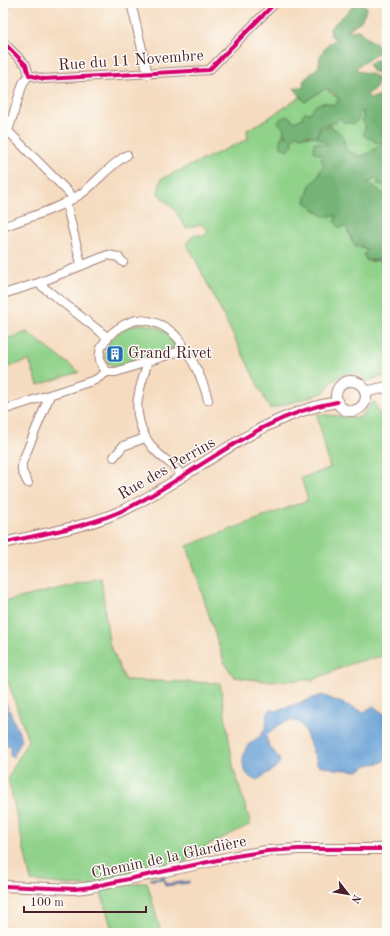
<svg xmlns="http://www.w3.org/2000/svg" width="390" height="936" font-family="'Old Standard TT',serif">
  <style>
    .green { fill: #90d28a; stroke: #6d785a }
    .forest { fill: #74b476; stroke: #5f6a50 }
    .water { fill: #649ed4; stroke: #575e80 }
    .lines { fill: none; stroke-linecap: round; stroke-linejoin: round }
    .minor-casing { stroke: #a07d75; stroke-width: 10 }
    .tertiary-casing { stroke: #a07d75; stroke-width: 12 }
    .minor { stroke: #fff; stroke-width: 8 }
    .tertiary { stroke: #fff; stroke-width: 10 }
    .cycleway-casing { stroke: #fdfcf7; stroke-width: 6 }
    .cycleway { stroke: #d6006c; stroke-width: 4 }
    .labels { text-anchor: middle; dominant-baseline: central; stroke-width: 3; stroke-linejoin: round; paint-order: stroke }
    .street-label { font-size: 16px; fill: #4a1f2b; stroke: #fdfcf7 }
    .poi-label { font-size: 16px; fill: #4a1f2b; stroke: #fdfcf7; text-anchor: start }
  </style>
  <rect width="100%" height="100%" fill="#fdfcf7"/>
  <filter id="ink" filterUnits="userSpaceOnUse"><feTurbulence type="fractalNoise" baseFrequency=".025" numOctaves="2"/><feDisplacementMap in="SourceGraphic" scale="8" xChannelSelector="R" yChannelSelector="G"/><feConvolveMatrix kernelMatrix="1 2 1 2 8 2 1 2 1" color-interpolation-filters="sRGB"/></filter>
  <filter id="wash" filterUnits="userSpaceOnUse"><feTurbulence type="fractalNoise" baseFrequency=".012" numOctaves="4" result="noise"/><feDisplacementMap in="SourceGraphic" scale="16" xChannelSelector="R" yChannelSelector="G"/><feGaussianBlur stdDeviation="0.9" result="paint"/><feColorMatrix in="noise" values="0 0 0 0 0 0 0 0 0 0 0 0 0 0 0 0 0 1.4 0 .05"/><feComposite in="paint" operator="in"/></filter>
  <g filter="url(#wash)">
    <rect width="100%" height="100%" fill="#f5dbbf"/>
    <!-- green -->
    <path class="green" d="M326,88L332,95L339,98L335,105L324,102L298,121L284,128L283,134L288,136L286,137L287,150L293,144L292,140L296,135L311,137L321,126L340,116L342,119L363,111V122L376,143L387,140V142L371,152L359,157L346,151L336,131L330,126L324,129L327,145L314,152L322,155L324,166L320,170L318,177L310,185L305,202L336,216L346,226L351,240L367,251L364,255L365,259L373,262L379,260L387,278V375L367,381L359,374H343L332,382L323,393L270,409L192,253L186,244L194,234L204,236L208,231L201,224L186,228L174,209L158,194L161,179L248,139L247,130L270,117L300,97L305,102Z
      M375,177L379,180L377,183L385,185V188L387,187V197L372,185L366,183L374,180Z
      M138,324C154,324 164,329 176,340L174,348L117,368L108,363L105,357C106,338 121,329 138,324Z
      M27,332L79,372L38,385L29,360L3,369V340Z
      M374,401L380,415L386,413L387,415V655L353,663L312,680L266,681L234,677L224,662L187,546L308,500L301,478L330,468L317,414L359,418Z
      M101,578L109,643L125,680L220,683L234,771L251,824L208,845L173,870L91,887L31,881L8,778L28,740L8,682L3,680V602Z
      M147,882L161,933H113L100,889Z"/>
    <!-- forest -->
    <path class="forest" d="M360,3L364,4L367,8L361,21L346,31L359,30C366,39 375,41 382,50L356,68L358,71L371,74L378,78L376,88L367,95L370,98L386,96L380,91L381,88L379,85L381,79L387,78V140L376,143L374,140L365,137L363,133L366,126L363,122V111L358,113L359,119L353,124L343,122L340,117L335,123L321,126L316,137L306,135L301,137L296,135L292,139L293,145L290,148L287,150L281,147L280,140L282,136H288L283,134L284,128L278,123L281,118L287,116L292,119L293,122L303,118L302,115L305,112L310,113C317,101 322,102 335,105L339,98L326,88L305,102L294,88L304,86L303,81L319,66L320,56L328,44L336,39L331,36L330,28L355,5Z
      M374,60L387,61V76L372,71L369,65Z
      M330,126L343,135L346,151L357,154L359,157L371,152L381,144L387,142V187L385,188V185L377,184L379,180L375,177L371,182L366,183L372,185L387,197V278L379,260L367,261L364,255L367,250L361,246L355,247L346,226L339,228L335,222L336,216H323L305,202L310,185L318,177L324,163L321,160L322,155L314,152V142L327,145V143L317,138L320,129Z"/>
    <!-- water -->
    <path class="water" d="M322,695L364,712L373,706L387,716L386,759L381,763L370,764L358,771L334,769L318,765L303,726C291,713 275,727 266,736C271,761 299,755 257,780C241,777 239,756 249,744C253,740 260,738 263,732C266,727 268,720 266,714L271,709L276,711Z
      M3,696L22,740L13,757L10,756V745H3Z
      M164,876L166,884L189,881V883L165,886L163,879L151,880L150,879Z"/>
  </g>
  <g filter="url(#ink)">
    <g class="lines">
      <defs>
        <path id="minor" d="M131,3L148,74
          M3,6L6,3
          M3,42L26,65L29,75L44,79L209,70L275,3
          M8,131L73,197
          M3,137L8,131L23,83L29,75
          M66,202L81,264
          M3,227C29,217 62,208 85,191C99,179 110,165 127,155
          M38,283L107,337
          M3,294L38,283L108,255L118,257L123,262
          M137,320C156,320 170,327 181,342L180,351L116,372H107C85,350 117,324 137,320Z
          M181,348C193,355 205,387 208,400
          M147,363C145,373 141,383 139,393C134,412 141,434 153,448C162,459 174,464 182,476
          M3,410L95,380L107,372
          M114,457L123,446L145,438
          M28,483L22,471V463L50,395"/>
        <path id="tertiary" d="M336 396a15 15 0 1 1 30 0a15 15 0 1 1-30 0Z
          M365,392L387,387
          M3,543C45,533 89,527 128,508C198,473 258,415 337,402
          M3,886L75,889L91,887L236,856L267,851L299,849H387"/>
      </defs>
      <!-- minor casing -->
      <use href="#minor" class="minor-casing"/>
      <!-- tertiary casing -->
      <use href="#tertiary" class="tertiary-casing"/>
      <!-- minor -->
      <use href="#minor" class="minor"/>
      <!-- tertiary -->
      <use href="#tertiary" class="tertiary"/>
      <defs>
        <path id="cycleway" d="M3,42L26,65L29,75L44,79L209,70L275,3
          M3,543C45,533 89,527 128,508C198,473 258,415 337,402
          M3,886L75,889L91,887L236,856L267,851L299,849H387"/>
      </defs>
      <!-- cycleway casing -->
      <use href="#cycleway" class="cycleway-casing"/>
      <!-- cycleway -->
      <use href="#cycleway" class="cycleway"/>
    </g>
  </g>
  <!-- icons -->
  <defs>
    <symbol id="building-square" viewBox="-11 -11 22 22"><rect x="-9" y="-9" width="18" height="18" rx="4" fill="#1f6fb2" stroke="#fdfcf7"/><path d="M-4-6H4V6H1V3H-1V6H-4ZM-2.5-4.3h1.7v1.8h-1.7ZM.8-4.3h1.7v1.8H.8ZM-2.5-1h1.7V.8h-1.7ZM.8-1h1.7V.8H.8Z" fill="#fff"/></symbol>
  </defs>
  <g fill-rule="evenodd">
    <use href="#building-square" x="105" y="344" width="20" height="20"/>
  </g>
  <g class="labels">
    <!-- street labels -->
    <g class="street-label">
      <text transform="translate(131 61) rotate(-4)">Rue du 11 Novembre</text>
      <text transform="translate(167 469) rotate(-30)">Rue des Perrins</text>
      <text transform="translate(169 858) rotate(-12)">Chemin de la Glardière</text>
    </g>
    <!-- poi labels -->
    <g class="poi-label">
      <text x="128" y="354">Grand Rivet</text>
    </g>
  </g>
  <!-- margin -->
  <rect width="390" height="936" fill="none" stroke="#fdfcf7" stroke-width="16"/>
  <!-- north arrow -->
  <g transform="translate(348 894) rotate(121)" stroke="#fdfcf7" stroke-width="3" paint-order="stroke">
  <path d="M0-3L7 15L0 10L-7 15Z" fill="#4a1f2b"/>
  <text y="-6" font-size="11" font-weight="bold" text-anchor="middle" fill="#4a1f2b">N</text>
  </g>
  <!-- scale -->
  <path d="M24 906v6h122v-6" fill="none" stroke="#4a1f2b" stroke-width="2"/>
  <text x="30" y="906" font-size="12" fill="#4a1f2b" stroke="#fdfcf7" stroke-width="3" paint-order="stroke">100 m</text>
</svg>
